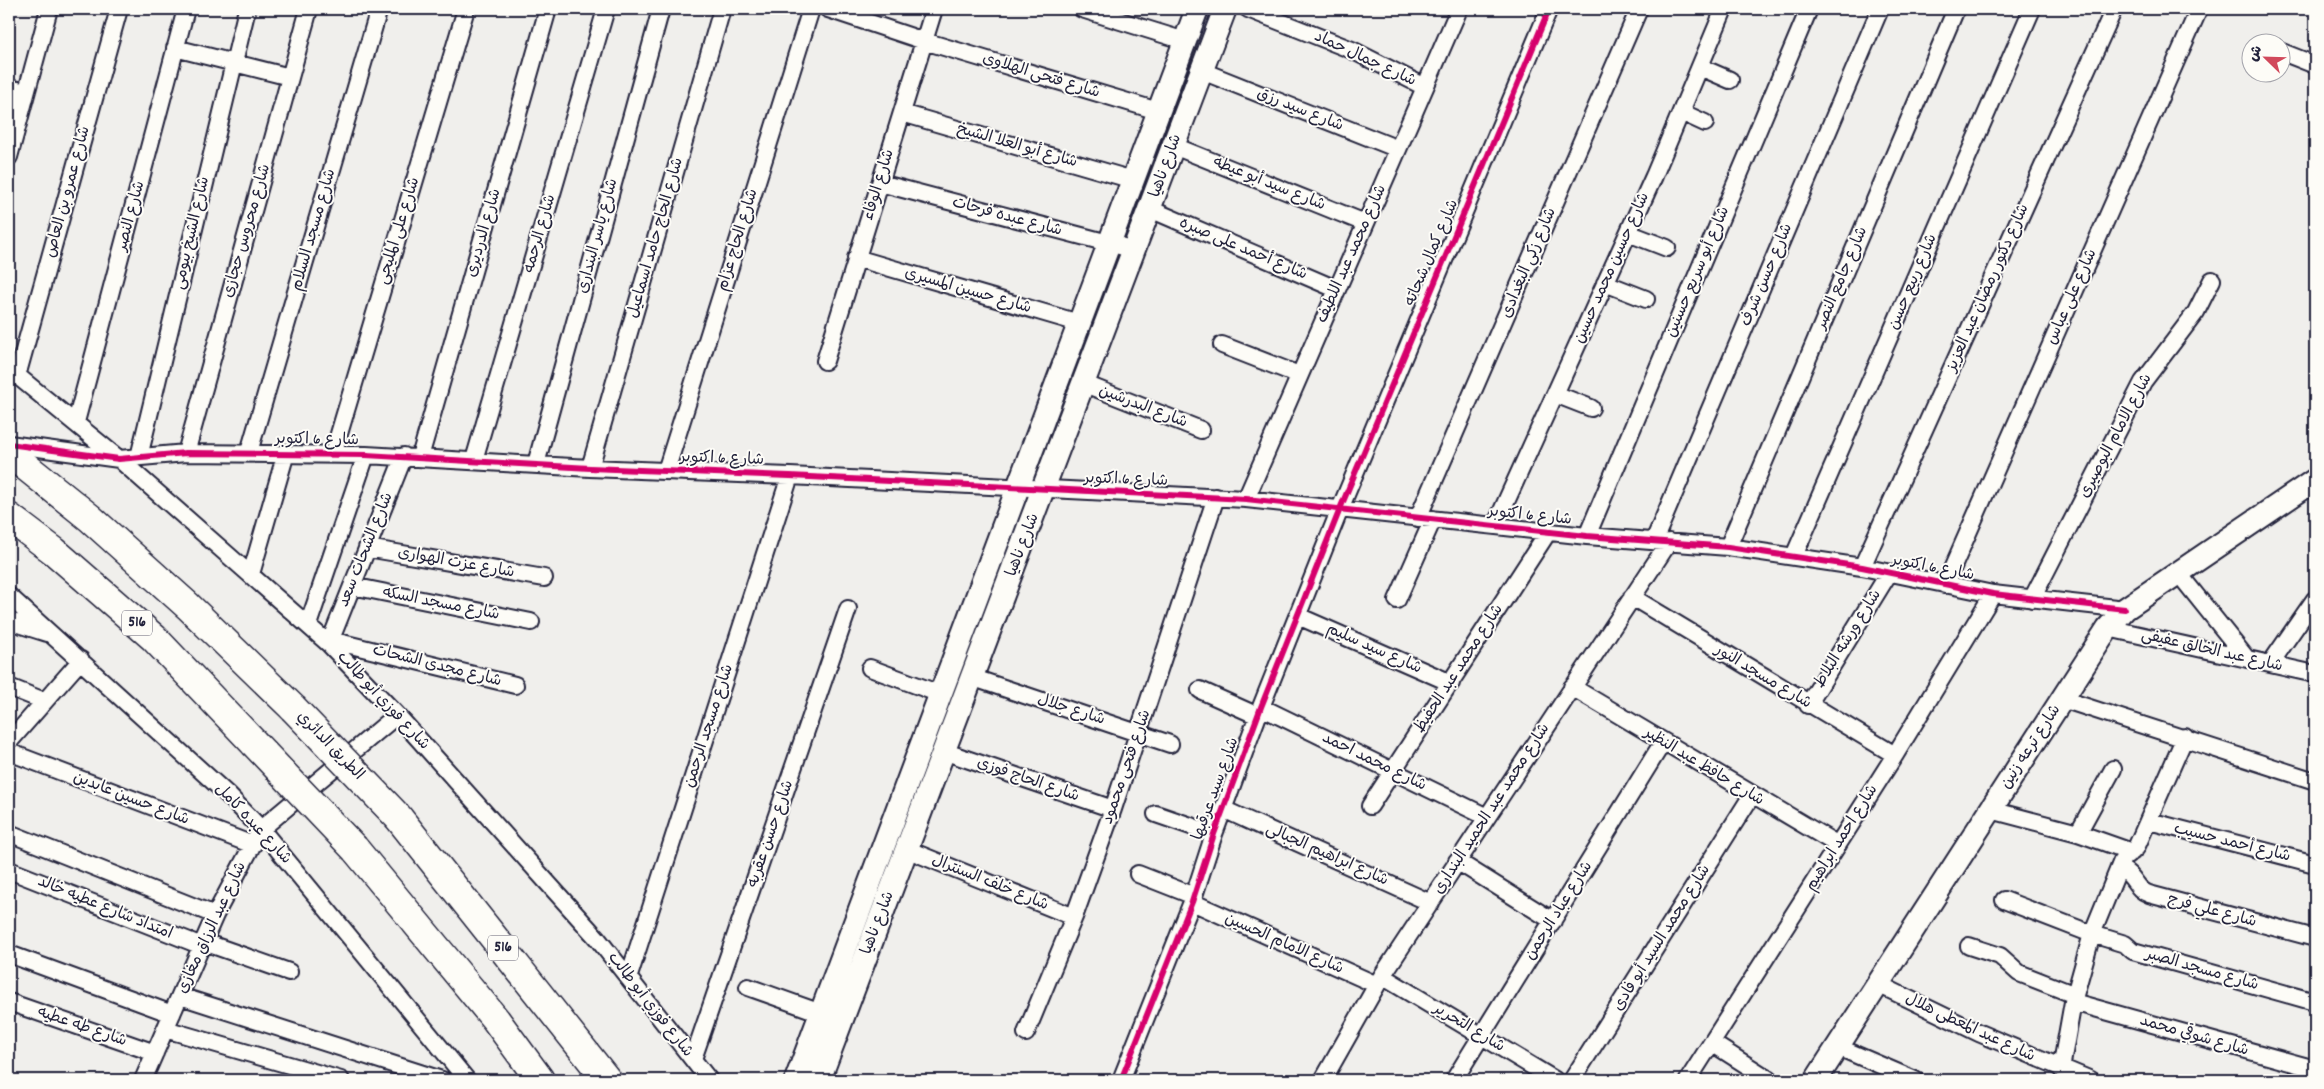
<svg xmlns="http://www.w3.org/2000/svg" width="2324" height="1089" font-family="Dekko,'Playpen Sans Arabic',sans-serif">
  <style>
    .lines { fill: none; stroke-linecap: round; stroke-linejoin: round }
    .street-casing { stroke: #22223b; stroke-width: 20 }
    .secondary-casing { stroke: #22223b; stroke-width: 26 }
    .highway-casing { stroke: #22223b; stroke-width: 31 }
    .street { stroke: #fdfcf7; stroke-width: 16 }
    .secondary { stroke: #fdfcf7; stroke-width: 22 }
    .highway { stroke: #fdfcf7; stroke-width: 28 }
    .highway-bridge-casing { stroke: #22223b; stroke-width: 31; stroke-linecap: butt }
    .highway-bridge { stroke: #fdfcf7; stroke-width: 28 }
    .cycleway-casing { stroke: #fdfcf7; stroke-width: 9 }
    .cycleway { stroke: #d6006c; stroke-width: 6 }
    .labels { text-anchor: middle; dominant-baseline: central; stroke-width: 4; stroke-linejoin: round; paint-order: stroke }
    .shield { fill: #fdfcf7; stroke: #646373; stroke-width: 1 }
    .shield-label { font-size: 15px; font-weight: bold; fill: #22223b }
    .street-label { font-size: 16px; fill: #22223b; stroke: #fdfcf7 }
  </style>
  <rect width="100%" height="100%" fill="#f0efec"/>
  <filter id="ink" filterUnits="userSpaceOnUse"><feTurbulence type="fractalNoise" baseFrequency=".02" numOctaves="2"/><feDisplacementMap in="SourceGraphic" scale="10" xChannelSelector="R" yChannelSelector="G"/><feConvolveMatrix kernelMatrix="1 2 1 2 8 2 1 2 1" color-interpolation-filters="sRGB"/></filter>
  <g filter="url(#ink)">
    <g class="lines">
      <defs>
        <path id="street" d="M828,9L924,41L1158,111
          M1082,9L1185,41
          M1248,9L1352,50L1425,87
          M175,48L290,77
          M2282,52L2315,65
          M1700,67L1730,80
          M1202,71L1398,149
          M9,88L26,92
          M1681,112L1705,123
          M902,113L1133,180
          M1174,146L1365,223
          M9,157L49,9
          M880,183L1135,250
          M1150,209L1336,289
          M1628,233L1667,248
          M856,258L1079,323
          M1605,283L1646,299
          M1222,345L1299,375
          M825,361L934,9
          M9,369L119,459L329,644L397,715L597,938L709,1080
          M17,376L119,9
          M1085,384L1201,430
          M1555,394L1591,408
          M76,422L186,9
          M9,444L119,459L186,453L366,455L590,468L790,476L1246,499L1587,536L1728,547L1862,567L1993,594L2125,609
          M249,452L379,9
          M186,453L309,9
          M333,454L466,9
          M139,457L247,9
          M420,457L548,9
          M474,460L606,9
          M536,464L661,9
          M590,468L722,9
          M666,471L811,9
          M1246,499L1459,9
          M1418,518L1639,9
          M1495,526L1654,176L1724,9
          M1587,536L1809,9
          M1654,541L1880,9
          M1728,547L1956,9
          M367,548L544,578
          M1794,556L2032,9
          M1862,567L2114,9
          M251,574L286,453
          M2179,574L2247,659
          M1945,585L2199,9
          M352,586L531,622
          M9,596L228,795L261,829L467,1080
          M1632,597L1895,755
          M2032,599L2143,382L2196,312L2212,280
          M1397,600L1433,519
          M1298,616L1451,683
          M9,621L47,633
          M308,625L366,455
          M2108,628L2315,674
          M330,640L515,685
          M329,644L404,456
          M2270,664L2315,599
          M870,668L940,694
          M971,677L1170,744
          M9,687L44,701
          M1572,687L1838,845
          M1200,690L1258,716
          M2062,699L2315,781
          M1808,705L1889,573
          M1261,707L1487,817
          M9,742L81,660
          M943,751L1113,809
          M9,752L253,845
          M1370,806L1548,532
          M1223,809L1431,903
          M1991,810L2078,833L2132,852
          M1156,814L1214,834
          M2149,821L2315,864
          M9,833L215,915
          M2078,833L2113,769
          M906,849L1074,917
          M1457,861L1553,921
          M2119,868C2137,876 2134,889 2149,894L2315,938
          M9,870L202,946
          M1138,874L1194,896
          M2004,900L2092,934L2125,944L2133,951L2315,1002
          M1192,902L1377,985
          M204,942L289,972
          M1969,946L2000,956L2019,973L2075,995
          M9,954L172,1014
          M629,976L790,476
          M1382,976L1555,1080
          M1880,985L1979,1033L2091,1080
          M748,987L821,1013
          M180,996L442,1080
          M9,1002L155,1053
          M2073,1002L2315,1069
          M165,1029L341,1080
          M1026,1033L1074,917L1113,809L1216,497
          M1712,1043L1770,1080
          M1838,1047L1915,1080
          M693,1059L848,609
          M2061,1069L2073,1002L2092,934L2123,858L2136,848L2185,737
          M143,1080L215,915L261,829L397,715
          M1121,1080L1192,902L1214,834L1261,707L1340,509L1549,9
          M1323,1080L1382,976L1669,542
          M1454,1080L1663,742
          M1572,1080L1752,795
          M1688,1080L1895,755L1993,594"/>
        <path id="secondary" d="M796,1080L1197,9
          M819,1080L1225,9
          M1816,1080L2108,628L2125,609L2315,480"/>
        <path id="highway" d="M9,453L90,518L188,606L293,708
          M9,517L54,551L154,638L254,743
          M398,817L607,1080
          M355,849L496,1020L540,1080"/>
      </defs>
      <!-- street casing -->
      <use href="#street" class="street-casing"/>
      <!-- secondary casing -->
      <use href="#secondary" class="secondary-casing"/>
      <!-- highway casing -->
      <use href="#highway" class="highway-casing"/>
      <!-- street -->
      <use href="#street" class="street"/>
      <!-- secondary -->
      <use href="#secondary" class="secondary"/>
      <!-- highway -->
      <use href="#highway" class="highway"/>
      <defs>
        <path id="highway-bridge" d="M293,708L398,817
          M254,743L355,849"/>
      </defs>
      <!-- highway-bridge casing -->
      <use href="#highway-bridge" class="highway-bridge-casing"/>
      <!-- highway-bridge -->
      <use href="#highway-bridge" class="highway-bridge"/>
      <defs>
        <path id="cycleway" d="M9,444L119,459L186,453L366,455L590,468L790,476L1246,499L1587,536L1728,547L1862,567L1993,594L2125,609
          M1121,1080L1192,902L1214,834L1261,707L1340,509L1549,9"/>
      </defs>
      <!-- cycleway casing -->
      <use href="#cycleway" class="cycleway-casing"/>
      <!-- cycleway -->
      <use href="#cycleway" class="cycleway"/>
    </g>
  </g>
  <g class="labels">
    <!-- shield labels -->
    <g class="shield">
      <rect x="122" y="610.5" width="30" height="25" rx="4"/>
      <rect x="488" y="935.5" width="30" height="25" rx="4"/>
    </g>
    <g class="shield-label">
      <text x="137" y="623">516</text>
      <text x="503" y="948">516</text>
    </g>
    <!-- street labels -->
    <g class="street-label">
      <text transform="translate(1365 59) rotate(25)">شارع جمال حماد</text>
      <text transform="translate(1041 76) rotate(17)">شارع فتحى الهلاوى</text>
      <text transform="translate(1300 110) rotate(22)">شارع سيد رزق</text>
      <text transform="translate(1017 146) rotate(16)">شارع أبو العلا الشيخ</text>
      <text transform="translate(1166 166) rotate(-70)">شارع ناهيا</text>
      <text transform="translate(1269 184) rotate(22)">شارع سيد أبو عيطه</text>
      <text transform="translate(879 185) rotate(-73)">شارع الوفاء</text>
      <text transform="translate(68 192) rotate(-75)">شارع عمرو بن العاص</text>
      <text transform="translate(131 216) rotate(-75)">شارع النصر</text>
      <text transform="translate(1007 217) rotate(15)">شارع عبده فرحات</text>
      <text transform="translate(314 230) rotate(-74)">شارع مسجد السلام</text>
      <text transform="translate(247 231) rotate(-74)">شارع محروس حجازى</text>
      <text transform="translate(399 231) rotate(-73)">شارع على المليجى</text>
      <text transform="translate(192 233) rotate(-77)">شارع الشيخ بيومى</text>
      <text transform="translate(484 233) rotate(-74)">شارع الدرديرى</text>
      <text transform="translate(540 234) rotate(-74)">شارع الرحمه</text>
      <text transform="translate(598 236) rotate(-75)">شارع ياسر البندارى</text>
      <text transform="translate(656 238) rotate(-74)">شارع الحاج حامد اسماعيل</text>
      <text transform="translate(738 240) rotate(-73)">شارع الحاج عزام</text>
      <text transform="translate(1243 249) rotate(23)">شارع أحمد على صبره</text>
      <text transform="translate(1432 253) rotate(-67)">شارع كمال شحاته</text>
      <text transform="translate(1352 254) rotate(-66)">شارع محمد عبد اللطيف</text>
      <text transform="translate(1529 263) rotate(-67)">شارع زكي البغدادى</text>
      <text transform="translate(1612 268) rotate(-66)">شارع حسين محمد حسين</text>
      <text transform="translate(1698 272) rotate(-67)">شارع أبو سريع حسنين</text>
      <text transform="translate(1767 275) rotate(-67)">شارع حسن شرف</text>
      <text transform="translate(1842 278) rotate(-67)">شارع جامع النصر</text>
      <text transform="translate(1913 282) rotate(-67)">شارع ربيع حسن</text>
      <text transform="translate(1988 288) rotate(-66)">شارع دكتور رمضان عبد العزيز</text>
      <text transform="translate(968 291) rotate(16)">شارع حسين المسيرى</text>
      <text transform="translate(2072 297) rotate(-66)">شارع على عباس</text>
      <text transform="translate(1143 407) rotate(21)">شارع البدرشين</text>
      <text transform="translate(2116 436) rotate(-62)">شارع الامام البوصيرى</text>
      <text transform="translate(317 440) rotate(1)">شارع 6 اكتوبر</text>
      <text transform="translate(722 459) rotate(2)">شارع 6 اكتوبر</text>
      <text transform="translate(1126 480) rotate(2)">شارع 6 اكتوبر</text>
      <text transform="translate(1530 516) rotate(6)">شارع 6 اكتوبر</text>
      <text transform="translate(1023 545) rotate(-69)">شارع ناهيا</text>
      <text transform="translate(366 550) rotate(-68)">شارع الشحات سعد</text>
      <text transform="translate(456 563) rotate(10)">شارع عزت الهوارى</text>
      <text transform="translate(1933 568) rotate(11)">شارع 6 اكتوبر</text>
      <text transform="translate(441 604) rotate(11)">شارع مسجد السكه</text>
      <text transform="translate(1848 639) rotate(-58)">شارع ورشه البلاط</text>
      <text transform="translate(1374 649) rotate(24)">شارع سيد سليم</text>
      <text transform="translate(2212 651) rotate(13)">شارع عبد الخالق عفيفى</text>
      <text transform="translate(437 666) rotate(14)">شارع مجدى الشحات</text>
      <text transform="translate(1459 669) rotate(-57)">شارع محمد عبد الحفيظ</text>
      <text transform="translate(1763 677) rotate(31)">شارع مسجد النور</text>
      <text transform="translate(383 701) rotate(47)">شارع فوزي أبو طالب</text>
      <text transform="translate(1071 710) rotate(18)">شارع جلال</text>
      <text transform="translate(709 726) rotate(-72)">شارع مسجد الرحمن</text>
      <text transform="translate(330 746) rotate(46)">الطريق الدائري</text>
      <text transform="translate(2031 747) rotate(-57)">شارع ترعه زنين</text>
      <text transform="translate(1374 762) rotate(26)">شارع محمد احمد</text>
      <text transform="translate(1127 767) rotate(-71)">شارع فتحى محمود</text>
      <text transform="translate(1704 767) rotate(31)">شارع حافظ عبد النظير</text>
      <text transform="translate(1028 780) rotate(19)">شارع الحاج فوزى</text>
      <text transform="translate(1216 789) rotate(-70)">شارع سيد عرقبها</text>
      <text transform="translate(131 799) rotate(21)">شارع حسين عابدين</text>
      <text transform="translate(1492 809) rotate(-57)">شارع محمد عبد الحميد البندارى</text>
      <text transform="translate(253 824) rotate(47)">شارع عبده كامل</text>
      <text transform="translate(771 834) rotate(-71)">شارع حسن عقربه</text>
      <text transform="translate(1842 838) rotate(-58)">شارع احمد ابراهيم</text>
      <text transform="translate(2232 843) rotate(14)">شارع أحمد حسيب</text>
      <text transform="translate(1327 855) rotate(24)">شارع ابراهيم الجبالى</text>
      <text transform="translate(990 883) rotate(22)">شارع خلف السنترال</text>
      <text transform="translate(105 908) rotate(22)">امتداد شارع عطيه خالد</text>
      <text transform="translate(1559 911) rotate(-58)">شارع عباد الرحمن</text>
      <text transform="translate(2212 911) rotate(15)">شارع علي فرج</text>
      <text transform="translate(878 923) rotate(-69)">شارع ناهيا</text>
      <text transform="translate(212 928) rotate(-65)">شارع عبد الرزاق مغازى</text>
      <text transform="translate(1662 938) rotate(-58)">شارع محمد السيد أبو فادى</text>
      <text transform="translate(1284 944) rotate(24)">شارع الامام الحسين</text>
      <text transform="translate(2202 970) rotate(16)">شارع مسجد الصبر</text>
      <text transform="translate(650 1005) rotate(52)">شارع فوزي أبو طالب</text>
      <text transform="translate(82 1027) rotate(19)">شارع طه عطيه</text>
      <text transform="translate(1469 1028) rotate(31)">شارع التحرير</text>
      <text transform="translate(1970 1028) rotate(25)">شارع عبد المعطى هلال</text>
      <text transform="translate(2194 1036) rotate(16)">شارع شوقي محمد</text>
    </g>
  </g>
  <!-- margin -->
  <rect width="2324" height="1089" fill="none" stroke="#fdfcf7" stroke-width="30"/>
  <rect x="15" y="15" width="2294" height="1059" fill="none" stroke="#22223b" stroke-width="2" filter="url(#ink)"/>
  <!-- north arrow -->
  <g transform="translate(2266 58) rotate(293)"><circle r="24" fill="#fdfcf7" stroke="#a5a5ac"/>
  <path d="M0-4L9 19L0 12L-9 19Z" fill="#d1495b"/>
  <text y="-8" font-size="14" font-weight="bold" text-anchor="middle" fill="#22223b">ش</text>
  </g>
</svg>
